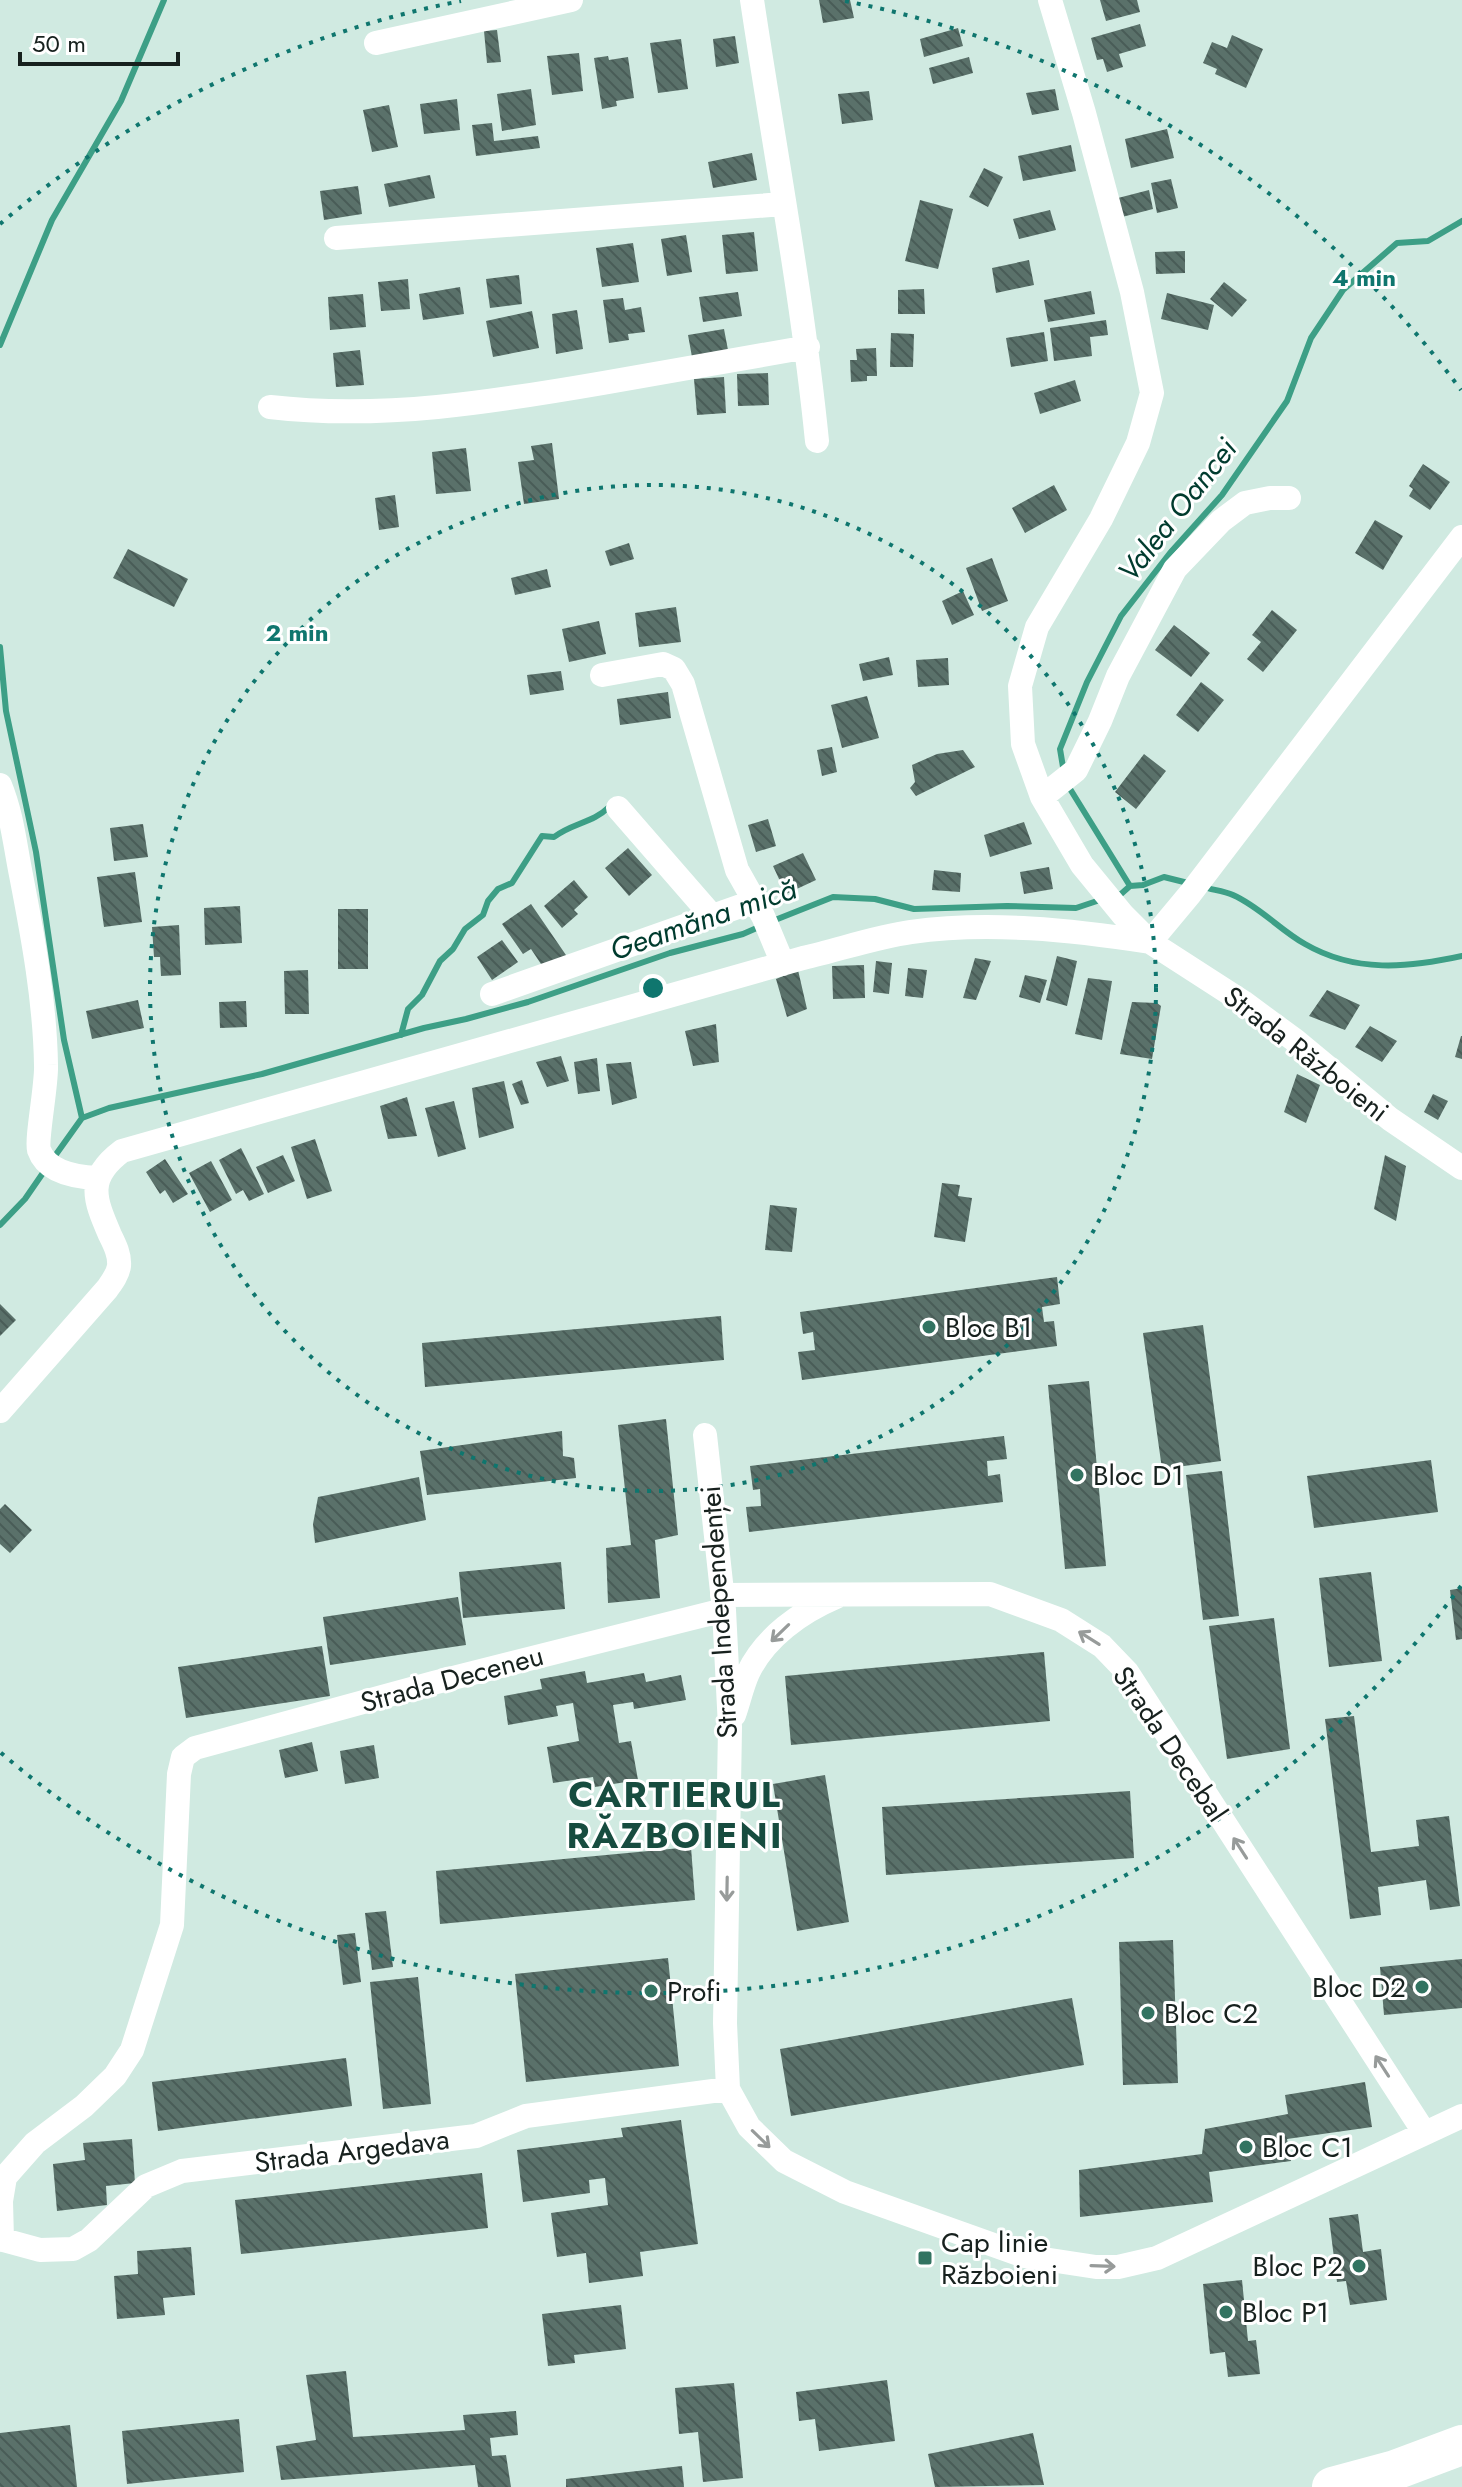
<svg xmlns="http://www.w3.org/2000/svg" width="1462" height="2487" font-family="Jost,sans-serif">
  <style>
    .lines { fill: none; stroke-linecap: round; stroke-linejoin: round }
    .stream { stroke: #3d9f86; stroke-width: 6 }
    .building { fill: url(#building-back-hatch) }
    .street { stroke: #fff; stroke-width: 24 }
    .primary { stroke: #fff; stroke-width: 40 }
    .oneway { stroke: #979b9a }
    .ring { fill: none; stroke: #0f766e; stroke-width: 4; stroke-dasharray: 4 8 }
    .poi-dot { fill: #327361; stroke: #fff; stroke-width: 3 }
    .labels { text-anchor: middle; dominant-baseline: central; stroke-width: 6; stroke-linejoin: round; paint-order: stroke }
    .street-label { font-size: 28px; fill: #17211e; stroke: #fff }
    .poi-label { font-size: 28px; fill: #17211e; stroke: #fff; text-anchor: start }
    .water-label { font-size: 30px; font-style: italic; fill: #003b2e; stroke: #fff }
    .district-label { font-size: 36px; font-weight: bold; letter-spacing: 2px; fill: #174c3f; stroke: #fff }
    .centre { fill: #0f766e; stroke: #fff; stroke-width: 4 }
    .ring-label { font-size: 24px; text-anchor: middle; font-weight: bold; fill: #0f766e; stroke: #fff; stroke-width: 6; stroke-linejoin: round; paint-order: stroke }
  </style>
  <defs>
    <pattern id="building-back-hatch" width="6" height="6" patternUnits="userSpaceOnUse" patternTransform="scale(2)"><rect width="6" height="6" fill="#5a716a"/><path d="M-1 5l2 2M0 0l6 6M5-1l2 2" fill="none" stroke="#495c57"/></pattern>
  </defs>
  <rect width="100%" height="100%" fill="#d0eae1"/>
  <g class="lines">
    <!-- stream -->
    <path class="stream" d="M0,345L52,220L121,101L164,0
      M0,647L6,711L36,852L64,1040L82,1118
      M1064,773L1060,749L1087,682L1121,616L1170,553L1222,495L1287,401L1311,338L1343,290L1397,243L1428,241L1462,221
      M1067,784L1130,886
      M1203,887C1213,890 1224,891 1233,895C1260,907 1280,930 1305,944C1355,973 1408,968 1462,956
      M1114,896L1121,894L1130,886L1143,885L1164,877L1188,883
      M770,922L833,897L875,899L914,909L1007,906L1076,908L1103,899
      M401,1035L408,1009L422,995L440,961L453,949L465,929L483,915L488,901L498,889L512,883L542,836L554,837C572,823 593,823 609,807
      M52,1160L82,1118L109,1108L262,1074L424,1028L466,1019L528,1002L670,953L743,934L759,927
      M0,1225L25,1199L45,1170"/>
  </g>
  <!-- building -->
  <path class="building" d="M819,0H850L854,18L823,23Z
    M1100,0H1137L1140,12L1106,21Z
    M1140,24L1146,46L1119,54L1123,67L1107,72L1103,59L1097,60L1091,38Z
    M958,28L963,46L924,57L920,39Z
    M497,30L501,62L487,63L484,31Z
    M1232,35L1263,49L1246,88L1215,74L1217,69L1203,63L1212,42L1227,48Z
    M735,36L739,63L716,67L713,39Z
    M681,39L688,89L658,93L650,43Z
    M579,53L583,91L552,95L547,56Z
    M608,56L609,60L628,57L634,98L616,101L617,106L602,109L594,58Z
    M969,57L973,73L933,84L929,68Z
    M531,89L536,125L502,131L497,94Z
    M1055,89L1059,110L1032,115L1026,93Z
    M869,91L873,120L842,124L838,94Z
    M457,99L460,130L424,134L420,104Z
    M389,105L398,147L372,152L363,110Z
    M492,123L494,141L538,136L540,148L476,156L472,125Z
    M1167,129L1174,158L1131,168L1125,139Z
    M1071,145L1076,171L1023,181L1018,156Z
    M752,153L757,180L713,188L708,162Z
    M984,168L1003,177L988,207L969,197Z
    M430,175L435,198L389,207L384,184Z
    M1171,179L1178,208L1157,213L1151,183Z
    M358,186L362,214L324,220L320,191Z
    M1149,190L1153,209L1122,217L1118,198Z
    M920,200L953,209L938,269L905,261Z
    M1050,210L1056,230L1019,239L1013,219Z
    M754,232L758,271L726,274L722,235Z
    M686,235L692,272L667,276L661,239Z
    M633,243L639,282L602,287L596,248Z
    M1185,251V273L1156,274L1155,252Z
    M1029,260L1034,285L996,293L992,268Z
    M519,275L522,304L490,308L486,279Z
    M408,279L410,309L381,311L378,282Z
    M1224,282L1247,300L1232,317L1210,299Z
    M460,287L464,314L423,320L419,294Z
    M924,289L925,314H898V290Z
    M1091,291L1095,314L1048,322L1044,300Z
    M738,292L742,316L703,322L699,297Z
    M1167,293L1214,305L1208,330L1161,319Z
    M363,294L366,327L330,330L328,297Z
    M623,298L625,310L641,307L645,332L628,334L629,340L609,343L603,300Z
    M577,310L583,349L556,354L552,314Z
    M532,311L539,348L493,357L486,321Z
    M1106,320L1108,335L1090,337L1092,356L1054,361L1050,328Z
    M724,329L728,350L692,357L688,335Z
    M1044,332L1048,361L1011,367L1006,338Z
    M891,333L914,334L913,367H890Z
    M876,348L877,376H867V381L851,382L850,360H857L856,349Z
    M360,350L364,385L336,387L333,353Z
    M768,373L769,405L738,406L737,374Z
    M724,377L726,413L697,415L694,379Z
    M1075,380L1081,401L1040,414L1034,393Z
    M552,443L559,499L524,504L518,462L534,460L531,446Z
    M466,448L471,491L436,494L432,452Z
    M1423,464L1450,482L1430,510L1409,496L1413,489L1409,486Z
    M1054,485L1067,510L1025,533L1012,508Z
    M395,495L399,527L379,530L375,498Z
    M1375,520L1403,536L1383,570L1355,553Z
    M629,543L634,559L610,566L605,551Z
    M128,549L188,579L174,607L113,578Z
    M992,558L1008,601L982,611L966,568Z
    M547,569L551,587L515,595L511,578Z
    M963,591L974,615L952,625L942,601Z
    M676,607L681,642L639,647L635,613Z
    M1272,610L1297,630L1263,672L1247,659L1261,642L1252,635Z
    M599,621L606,654L569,662L562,629Z
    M1174,625L1210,653L1191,677L1155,650Z
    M889,657L893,675L863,681L859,664Z
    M948,658L949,685L918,687L916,660Z
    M561,671L564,690L530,695L527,675Z
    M1201,682L1224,700L1198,732L1176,715Z
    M668,692L671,718L620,725L617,699Z
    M867,696L879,738L842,748L831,705Z
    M832,747L837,772L822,776L817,750Z
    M963,750L975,767L916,796L910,788L915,782L912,765L937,754Z
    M1144,754L1166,771L1136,809L1115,792Z
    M768,819L776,846L756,852L748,825Z
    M1024,822L1032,844L990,857L984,835Z
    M143,824L148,857L114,861L110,828Z
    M628,848L652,875L629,896L605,868Z
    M803,853L816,880L786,894L773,866Z
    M1049,867L1053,889L1024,894L1020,872Z
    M934,870L961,873L960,892L932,890Z
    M135,872L142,922L104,927L97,877Z
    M574,880L588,897L574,910L578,914L562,928L544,906Z
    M531,904L568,958L547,973L531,949L523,954L502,924Z
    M240,906L242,943L205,945L204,908Z
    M338,909H368V969H338Z
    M179,925L181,975L161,976L160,957H154L152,927Z
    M502,940L518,962L492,980L477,957Z
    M1057,956L1077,961L1067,1006L1046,1000Z
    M975,958L991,961L976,1000L963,998Z
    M876,961L892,963L889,994L873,992Z
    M864,965L865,998L833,999L832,966Z
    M908,968L927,970L923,998L905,996Z
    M308,970L309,1014H285L284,971Z
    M798,970L807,1009L787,1017L776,979Z
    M1025,975L1047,980L1040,1003L1019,997Z
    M1088,978L1112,981L1102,1040L1075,1034Z
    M1327,990L1360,1005L1345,1030L1309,1016Z
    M138,1000L144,1028L92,1039L86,1011Z
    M246,1001L247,1027L220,1028L219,1002Z
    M1132,1002L1157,1003L1161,1006L1152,1059L1120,1054Z
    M716,1024L719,1062L693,1066L685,1031Z
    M1370,1026L1397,1041L1382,1062L1355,1047Z
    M1461,1036H1462V1059L1455,1057Z
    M561,1056L569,1081L547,1087L536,1062Z
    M597,1058L600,1091L578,1094L574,1062Z
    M631,1062L637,1098L612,1105L606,1064Z
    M1297,1074L1320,1085L1306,1123L1284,1112Z
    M522,1080L529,1103L521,1105L512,1084Z
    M504,1081L514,1128L479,1138L472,1088Z
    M1433,1094L1448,1101L1438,1120L1424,1112Z
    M407,1097L417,1136L388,1139L380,1106Z
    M454,1101L466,1149L438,1157L425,1108Z
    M315,1139L332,1191L307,1199L291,1147Z
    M241,1148L264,1194L249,1201L243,1190L236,1194L219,1160Z
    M283,1155L295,1181L268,1193L256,1167Z
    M1385,1155L1406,1166L1396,1221L1374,1209Z
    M165,1159L188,1194L173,1203L165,1190L160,1194L146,1172Z
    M211,1161L232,1200L210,1212L189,1173Z
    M942,1183L960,1185L958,1196L972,1198L965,1242L934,1237Z
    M770,1205L797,1208L792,1252L765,1250Z
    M1057,1277L1060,1304L1042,1307L1044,1322L1054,1321L1057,1346L802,1380L798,1352L815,1350L813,1332L803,1334L800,1312Z
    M0,1304L16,1320L0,1336Z
    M721,1316L724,1360L425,1387L422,1343Z
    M1203,1325L1221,1461L1162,1469L1143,1333Z
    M1089,1381L1106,1566L1065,1569L1048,1385Z
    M666,1419L678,1535L655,1540L660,1598L608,1603L606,1548L631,1545L618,1425Z
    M562,1431L563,1456L574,1458L576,1478L427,1495L420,1451Z
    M1004,1436L1007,1459L987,1461L988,1476L1000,1474L1003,1502L749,1532L746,1507L761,1506L760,1489L753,1490L750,1466Z
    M1431,1460L1438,1512L1314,1528L1307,1476Z
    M1222,1471L1239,1616L1203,1620L1186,1475Z
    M419,1477L426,1520L315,1543L313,1524L318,1497Z
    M5,1504L32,1530L10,1553L0,1544V1509Z
    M561,1562L565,1609L463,1618L459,1572Z
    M1371,1572L1382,1661L1329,1667L1319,1578Z
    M1462,1588V1639L1456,1640L1450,1590Z
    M458,1597L466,1645L330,1665L323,1617Z
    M1274,1618L1290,1749L1227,1759L1209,1626Z
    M322,1646L330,1696L186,1718L178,1667Z
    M1044,1652L1050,1721L791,1745L785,1676Z
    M585,1671L587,1683L644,1673L646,1682L681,1675L686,1700L634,1709L633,1702L613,1705L619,1743L631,1741L638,1780L595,1787L593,1777L553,1783L547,1747L579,1741L573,1703L556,1706L558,1716L508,1725L504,1696L542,1689L540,1679Z
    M1354,1716L1371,1852L1419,1846L1416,1820L1449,1816L1460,1906L1430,1910L1426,1880L1378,1887L1381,1915L1350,1919L1325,1719Z
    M312,1742L318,1771L285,1778L279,1750Z
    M374,1745L379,1778L345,1784L340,1751Z
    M825,1775L849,1922L797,1931L773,1784Z
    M1130,1791L1134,1858L886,1875L882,1807Z
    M691,1847L695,1900L440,1924L436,1871Z
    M386,1911L393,1967L372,1970L365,1913Z
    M355,1933L361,1982L343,1985L337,1935Z
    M1173,1940L1178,2083L1123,2085L1119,1942Z
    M668,1958L679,2066L526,2082L515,1974Z
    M1462,1959V2008L1384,2015L1380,1967Z
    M418,1977L431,2104L383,2109L370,1982Z
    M1072,1998L1084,2065L791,2116L780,2049Z
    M346,2058L352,2106L158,2131L152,2082Z
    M1365,2082L1372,2127L1287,2139L1291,2161L1209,2172L1213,2202L1080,2217L1079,2170L1202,2154L1205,2129L1288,2114L1285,2095Z
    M681,2120L698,2244L640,2252L643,2276L589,2283L586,2253L557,2257L551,2213L608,2205L605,2178L589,2180L590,2193L523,2202L517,2150L623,2137L621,2128Z
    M132,2139L135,2183L106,2186L107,2205L57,2211L53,2164L85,2160L83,2143Z
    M482,2173L488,2228L241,2254L235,2200Z
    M1358,2214L1363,2252L1381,2249L1387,2300L1350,2305L1346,2281L1337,2282L1329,2218Z
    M191,2247L195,2295L163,2298L165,2315L117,2319L114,2276L138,2274L137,2251Z
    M1242,2280L1248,2341L1256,2340L1260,2374L1228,2377L1225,2352L1210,2354L1203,2284Z
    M621,2305L626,2349L574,2355L575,2363L548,2366L542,2314Z
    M346,2371L353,2437L465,2430L463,2415L516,2411L518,2435L490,2438L492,2456L506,2455L511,2487H478L475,2465L281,2480L276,2446L316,2440L306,2375Z
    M887,2380L895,2441L819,2451L815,2419L799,2421L796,2392Z
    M734,2383L743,2478L703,2482L698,2432L679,2434L675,2388Z
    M239,2419L244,2472L127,2484L122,2431Z
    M70,2425L77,2487H0V2433Z
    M1033,2433L1044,2485L935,2487L928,2454Z
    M682,2466L684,2487H566V2479Z"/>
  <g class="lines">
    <!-- street -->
    <path class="street" d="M752,0C774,147 802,293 817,441
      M1050,0L1084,113L1132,292L1152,393L1138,443L1101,519L1037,627L1020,686L1023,744L1042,797L1082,865L1123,915L1150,942L1243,1002L1296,1041L1390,1119L1462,1168
      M376,43L571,0
      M336,238L783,204
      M270,407C382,420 493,402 603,383C671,371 740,359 808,347
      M602,675L663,664L674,669L683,684L737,870L763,916L783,964
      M0,785C12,814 15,845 21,875C33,937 45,1002 46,1065C47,1084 36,1139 39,1150C47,1173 77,1177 97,1178
      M1042,797L1076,770L1100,721L1118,676L1175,569L1221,521L1245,503L1270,498H1289
      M618,808L712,916
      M1150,942L1190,894L1462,537
      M492,994L755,901
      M0,1411L107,1289C112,1282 118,1274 119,1266C120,1255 115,1245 110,1235C94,1198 86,1178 122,1151L803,958C839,950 875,937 911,932C989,921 1072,930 1150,942
      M705,1435L724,1610L730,1727L725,2023L728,2089L749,2127L784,2161L845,2192L1024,2256L1096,2267H1118L1157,2258L1462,2116
      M722,1595L990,1594L1061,1620L1102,1646L1127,1672L1424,2132
      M734,1715C739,1701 742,1686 748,1673C765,1637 801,1612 836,1597
      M0,2239L40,2250L73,2249L89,2240L146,2186L182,2171L476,2136L526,2116L728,2089
      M2,2240L1,2201L5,2177L35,2143L84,2106L115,2076L132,2050L172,1925L179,1774L183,1757L195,1748L433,1683L724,1610"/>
    <!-- primary -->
    <path class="primary" d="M1332,2487L1395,2470L1462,2445"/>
  </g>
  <!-- one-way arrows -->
  <defs><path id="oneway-shaft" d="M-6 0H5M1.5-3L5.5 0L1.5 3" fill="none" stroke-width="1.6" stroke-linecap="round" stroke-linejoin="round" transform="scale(2)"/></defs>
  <g class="oneway">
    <use href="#oneway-shaft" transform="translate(780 1633) rotate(136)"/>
    <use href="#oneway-shaft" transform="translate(1089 1638) rotate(-148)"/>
    <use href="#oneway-shaft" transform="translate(1240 1848) rotate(-123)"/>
    <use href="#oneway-shaft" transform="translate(727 1889) rotate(91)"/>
    <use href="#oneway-shaft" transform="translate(1382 2066) rotate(-123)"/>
    <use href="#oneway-shaft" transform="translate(761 2139) rotate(44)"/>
    <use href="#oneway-shaft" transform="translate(1103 2266) rotate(2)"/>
  </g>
  <!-- distance rings -->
  <g class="ring">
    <circle cx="653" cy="988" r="503"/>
    <path d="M1461 1586A1005 1005 0 0 1 0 1752M0 224A1005 1005 0 0 1 461 1M845 1A1005 1005 0 0 1 1461 390"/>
  </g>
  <!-- markers -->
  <g class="poi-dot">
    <circle cx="929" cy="1327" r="8"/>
    <circle cx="1077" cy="1475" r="8"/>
    <circle cx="1422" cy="1987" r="8"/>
    <circle cx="651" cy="1991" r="8"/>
    <circle cx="1148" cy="2013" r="8"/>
    <circle cx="1246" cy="2147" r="8"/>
    <rect x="917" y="2250" width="16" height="16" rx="4"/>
    <circle cx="1359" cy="2266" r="8"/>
    <circle cx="1226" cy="2312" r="8"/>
  </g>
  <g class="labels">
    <!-- street labels -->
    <g class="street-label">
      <text transform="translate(1306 1054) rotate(38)">Strada Războieni</text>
      <text transform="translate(719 1612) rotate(-94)">Strada Independenței</text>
      <text transform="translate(452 1679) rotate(-15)">Strada Deceneu</text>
      <text transform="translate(1170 1744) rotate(56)">Strada Decebal</text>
      <text transform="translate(352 2151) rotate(-7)">Strada Argedava</text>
    </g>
    <!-- poi labels -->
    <g class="poi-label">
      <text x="945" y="1327">Bloc B1</text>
      <text x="1093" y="1475">Bloc D1</text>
      <text x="1406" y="1987" text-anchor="end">Bloc D2</text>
      <text x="667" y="1991">Profi</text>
      <text x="1164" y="2013">Bloc C2</text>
      <text x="1262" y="2147">Bloc C1</text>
      <text x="941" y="2242">Cap linie<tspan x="941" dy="32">Războieni</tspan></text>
      <text x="1343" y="2266" text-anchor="end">Bloc P2</text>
      <text x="1242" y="2312">Bloc P1</text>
    </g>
    <!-- water labels -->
    <g class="water-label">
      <text transform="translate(1177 510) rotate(-52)">Valea Oancei</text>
      <text transform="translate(703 919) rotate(-19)">Geamăna mică</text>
    </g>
    <!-- district labels -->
    <g class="district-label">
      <text x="675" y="1794">CARTIERUL<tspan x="675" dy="41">RĂZBOIENI</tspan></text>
    </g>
  </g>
  <circle cx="653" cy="988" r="12" class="centre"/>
  <g class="ring-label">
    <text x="1364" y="286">4 min</text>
    <text x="297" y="641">2 min</text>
  </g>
  <!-- scale -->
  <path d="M20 52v12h158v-12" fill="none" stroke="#17211e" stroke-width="4"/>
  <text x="32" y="52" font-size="24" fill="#17211e" stroke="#ffffff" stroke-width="6" paint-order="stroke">50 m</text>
</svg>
